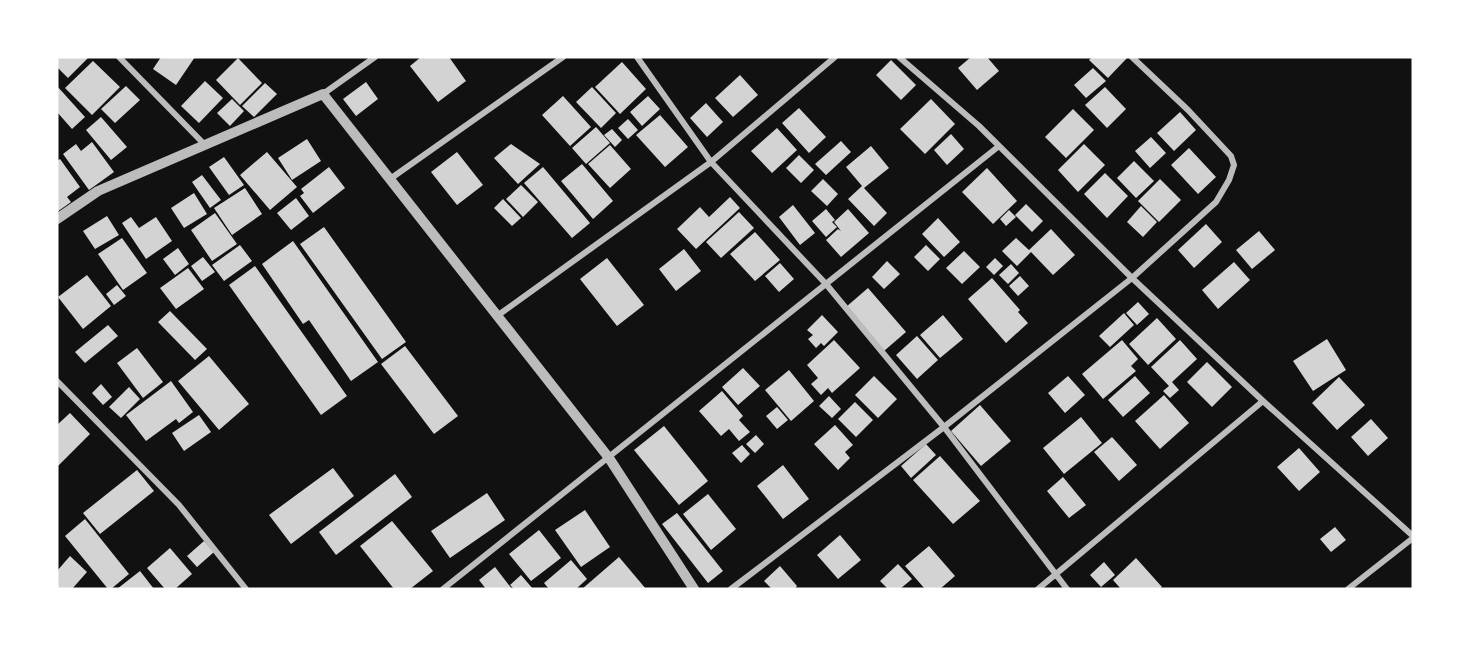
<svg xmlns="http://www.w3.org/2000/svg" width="1470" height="646" font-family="'PT Sans Narrow',sans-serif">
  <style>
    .building { fill: #d3d3d3 }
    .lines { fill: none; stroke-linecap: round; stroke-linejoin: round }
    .minor { stroke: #bcbcbc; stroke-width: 6 }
    .tertiary { stroke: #bcbcbc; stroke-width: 10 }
  </style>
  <rect width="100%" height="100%" fill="#111"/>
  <!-- building -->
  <path class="building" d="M57,57H89L68,78L57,67Z
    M161,57H195L176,85L153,69Z
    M421,57H449L466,81L438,102L410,66Z
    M971,57H987L999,71L977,90L958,68Z
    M1092,57H1128L1108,78L1089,60Z
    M238,58L262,83L240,105L216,80Z
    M891,60L916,85L901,100L876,75Z
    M93,61L120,87L92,115L65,88Z
    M622,62L646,89L620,114L595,87Z
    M1093,68L1106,81L1086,98L1074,85Z
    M740,75L758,95L733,117L715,98Z
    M205,81L223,98L199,123L181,106Z
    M366,82L378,99L356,116L343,99Z
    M265,83L277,94L254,117L242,106Z
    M57,86L85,117L72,129L57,112Z
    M126,86L140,100L115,123L101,109Z
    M592,87L616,113L601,128L576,102Z
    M1105,87L1126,109L1107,128L1085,105Z
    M563,96L591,127L570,146L542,115Z
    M648,96L660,109L642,126L630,112Z
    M232,99L244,111L230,126L217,113Z
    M931,99L955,124L925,154L900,129Z
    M706,103L723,122L707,137L690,118Z
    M799,108L826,137L809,153L782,123Z
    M1073,109L1094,130L1066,158L1045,137Z
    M1180,112L1196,130L1174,151L1157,133Z
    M660,115L688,147L665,167L636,135Z
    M101,117L127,147L111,160L86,130Z
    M628,119L638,130L628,139L618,128Z
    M596,127L610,143L586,164L572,148Z
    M777,128L797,150L772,173L751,151Z
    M612,129L622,140L615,147L604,135Z
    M951,134L964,149L947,165L934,150Z
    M1151,137L1166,153L1150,168L1135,151Z
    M307,139L321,161L292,180L278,158Z
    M841,141L851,152L826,175L815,164Z
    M92,142L114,172L89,190L63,154L76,144L81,151Z
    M511,144L540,164L518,184L494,158Z
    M1084,144L1105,165L1078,192L1058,170Z
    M610,145L631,169L610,188L588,164Z
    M871,146L889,168L864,188L887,213L874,226L848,199L862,186L846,167Z
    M1189,148L1216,177L1198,194L1171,165Z
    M267,152L297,187L270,210L240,175Z
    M457,152L483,185L457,205L431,172Z
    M799,155L814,170L801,183L786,168Z
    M224,157L244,185L229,195L209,167Z
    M60,159L80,187L67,197L71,202L57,212V161Z
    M1134,161L1154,181L1136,198L1117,178Z
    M582,164L613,201L593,219L561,181Z
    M329,167L345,188L313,213L300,196L304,193L301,189Z
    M543,167L590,223L572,238L524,183Z
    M987,168L1017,201L993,224L962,192Z
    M1105,173L1128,196L1107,218L1084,194Z
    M202,175L221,200L210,208L192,182Z
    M823,179L838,194L827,206L811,191Z
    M1160,179L1181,200L1159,222L1138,201Z
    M521,185L538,202L523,217L506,199Z
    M245,188L262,214L232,235L214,208Z
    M194,193L207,214L184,228L171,208Z
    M730,197L740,208L696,249L677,229L700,207L709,217Z
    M296,198L309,216L291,230L277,213Z
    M503,199L521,218L512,226L494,208Z
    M1026,204L1043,221L1032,232L1015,215Z
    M793,205L815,233L800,245L779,217Z
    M1141,206L1157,222L1143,237L1127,222Z
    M826,209L835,220L832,222L837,227L826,237L812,221Z
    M848,209L869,233L841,257L826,240L838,229L841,231L834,222Z
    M1009,210L1016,217L1006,226L1000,219Z
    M739,212L754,228L721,258L706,242Z
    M215,213L237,244L212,261L191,230Z
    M107,216L119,235L95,249L83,231Z
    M131,217L139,228L156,217L172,241L146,259L122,223Z
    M938,218L960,242L944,257L922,234Z
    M1206,224L1222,242L1194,268L1178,250Z
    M324,227L406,342L382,359L300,244Z
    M1051,229L1075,255L1053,275L1031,252L1017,266L1002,251L1016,238L1029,250Z
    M1259,231L1275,250L1252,269L1236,250Z
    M755,232L780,260L755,281L730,254Z
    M122,238L147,273L123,290L98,254Z
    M293,241L378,362L351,381L309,320L303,324L262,264Z
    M240,245L252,261L224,281L212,265Z
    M926,245L940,259L928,271L914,257Z
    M178,248L189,264L175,275L163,259Z
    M684,249L701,271L676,291L659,269Z
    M964,251L980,267L962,284L946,268Z
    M203,257L215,272L202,281L191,266Z
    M607,258L644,305L617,326L580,279Z
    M995,258L1003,266L994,275L986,267Z
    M887,261L900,274L884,289L872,277Z
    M1234,262L1250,280L1218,309L1202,290Z
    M780,263L794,279L779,292L765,276Z
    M1011,264L1019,273L1008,284L999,275Z
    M255,266L347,396L321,415L229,285Z
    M188,268L204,289L176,309L160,288Z
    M87,275L111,306L83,329L58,297Z
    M1020,276L1029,286L1018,296L1009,286Z
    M992,278L1020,310L1018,312L1028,323L1006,343L968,299Z
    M117,285L126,296L114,305L106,294Z
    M868,288L906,332L884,351L846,307Z
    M1138,302L1149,314L1137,325L1126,313Z
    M170,311L207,349L195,360L158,322Z
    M1124,313L1134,325L1110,347L1099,336Z
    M822,315L838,332L824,346L821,343L816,348L808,339L813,335L807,330Z
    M943,315L963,339L940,358L920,335Z
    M1157,318L1176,339L1148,365L1129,344Z
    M108,325L118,336L85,363L75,352Z
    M917,336L938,360L917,379L896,355Z
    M1327,339L1346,370L1313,391L1293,361Z
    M834,340L860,368L832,393L828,388L821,395L811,384L818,378L807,365Z
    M1122,340L1138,359L1131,366L1136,371L1103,399L1082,374Z
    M1180,340L1197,359L1172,382L1179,390L1170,398L1163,391L1169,386L1151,367Z
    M405,346L458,416L434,434L381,364Z
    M137,348L163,382L143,398L117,363Z
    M209,356L249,404L219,430L178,381Z
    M1207,362L1232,387L1212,407L1187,382Z
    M743,368L760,386L738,405L722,387Z
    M789,370L814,401L791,421L765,390Z
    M874,376L897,399L878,418L855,395Z
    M1068,376L1085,395L1065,413L1048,393Z
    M1135,376L1150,393L1123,417L1108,400Z
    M1339,377L1365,405L1337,430L1312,403Z
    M171,381L193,412L179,423L176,419L146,441L126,415Z
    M101,384L112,397L103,405L92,393Z
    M129,387L140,399L121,418L109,407Z
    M722,391L743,416L739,420L750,432L739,441L729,429L721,436L699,411Z
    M1164,395L1189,423L1160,449L1135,421Z
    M829,396L841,409L832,418L819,406Z
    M855,402L873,420L856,437L838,419Z
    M980,405L1011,441L981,466L951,431Z
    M777,407L788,420L777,429L766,416Z
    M70,413L90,434L57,467V425Z
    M199,415L211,432L184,451L172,433Z
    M1081,417L1102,443L1064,474L1043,448Z
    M1371,419L1388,438L1368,456L1351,437Z
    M835,425L853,445L845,452L850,458L838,470L814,444Z
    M664,426L708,481L679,505L634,450Z
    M756,435L764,444L755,453L746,444Z
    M1112,437L1137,465L1119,481L1094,452Z
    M926,444L936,455L911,478L901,466Z
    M742,445L750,454L741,463L732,453Z
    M1299,448L1320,472L1299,491L1277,467Z
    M940,456L980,501L953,524L913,480Z
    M783,465L809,499L783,519L757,486Z
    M333,468L354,496L291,544L269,515Z
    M137,470L154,491L100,534L83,513Z
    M395,474L412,497L336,555L319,532Z
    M1063,477L1086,505L1069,518L1047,491Z
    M487,493L505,520L450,558L431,531Z
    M708,494L736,529L711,550L683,514Z
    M585,510L610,547L581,567L555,530Z
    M677,513L723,571L708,583L662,524Z
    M85,519L129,574L111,589H108L65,536Z
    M392,521L433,571L410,589H394L360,546Z
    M1335,527L1346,540L1331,552L1320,539Z
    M539,530L561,558L531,581L509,554Z
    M840,535L861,560L838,579L817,555Z
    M204,541L214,552L197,567L187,556Z
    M929,546L955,576L940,589H925L905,566Z
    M170,548L192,574L175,589H165L147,568Z
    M70,556L87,572L72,589H57V571Z
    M619,557L646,589H582Z
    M1136,558L1162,587L1159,589H1121L1113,580Z
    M571,560L587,579L576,589H549L544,583Z
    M1104,562L1115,575L1101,587L1090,575Z
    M898,564L912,579L900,589H888L880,581Z
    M780,566L797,586L795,589H772L764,581Z
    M495,567L512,589H486L479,580Z
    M140,571L154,589H117Z
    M521,575L533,589H514L510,585Z"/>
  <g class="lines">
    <!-- minor -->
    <path class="minor" d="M119,57L205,145
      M637,57L711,162L826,284L944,427L1067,589
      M899,57L979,126L1132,278L1263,401L1413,536
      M323,94L375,57
      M390,179L563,57
      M497,316L711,162L835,57
      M57,381L179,505L246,589
      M443,589L999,146
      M731,589L944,427L1132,278L1216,202L1229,180L1234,165L1231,156L1188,110L1132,57
      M1038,589L1263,401
      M1348,589L1413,538"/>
    <!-- tertiary -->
    <path class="tertiary" d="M57,219L98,191L323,94L609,458L694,589"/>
  </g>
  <!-- border -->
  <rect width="1470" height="646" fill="none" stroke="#ffffff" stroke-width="117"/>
</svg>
